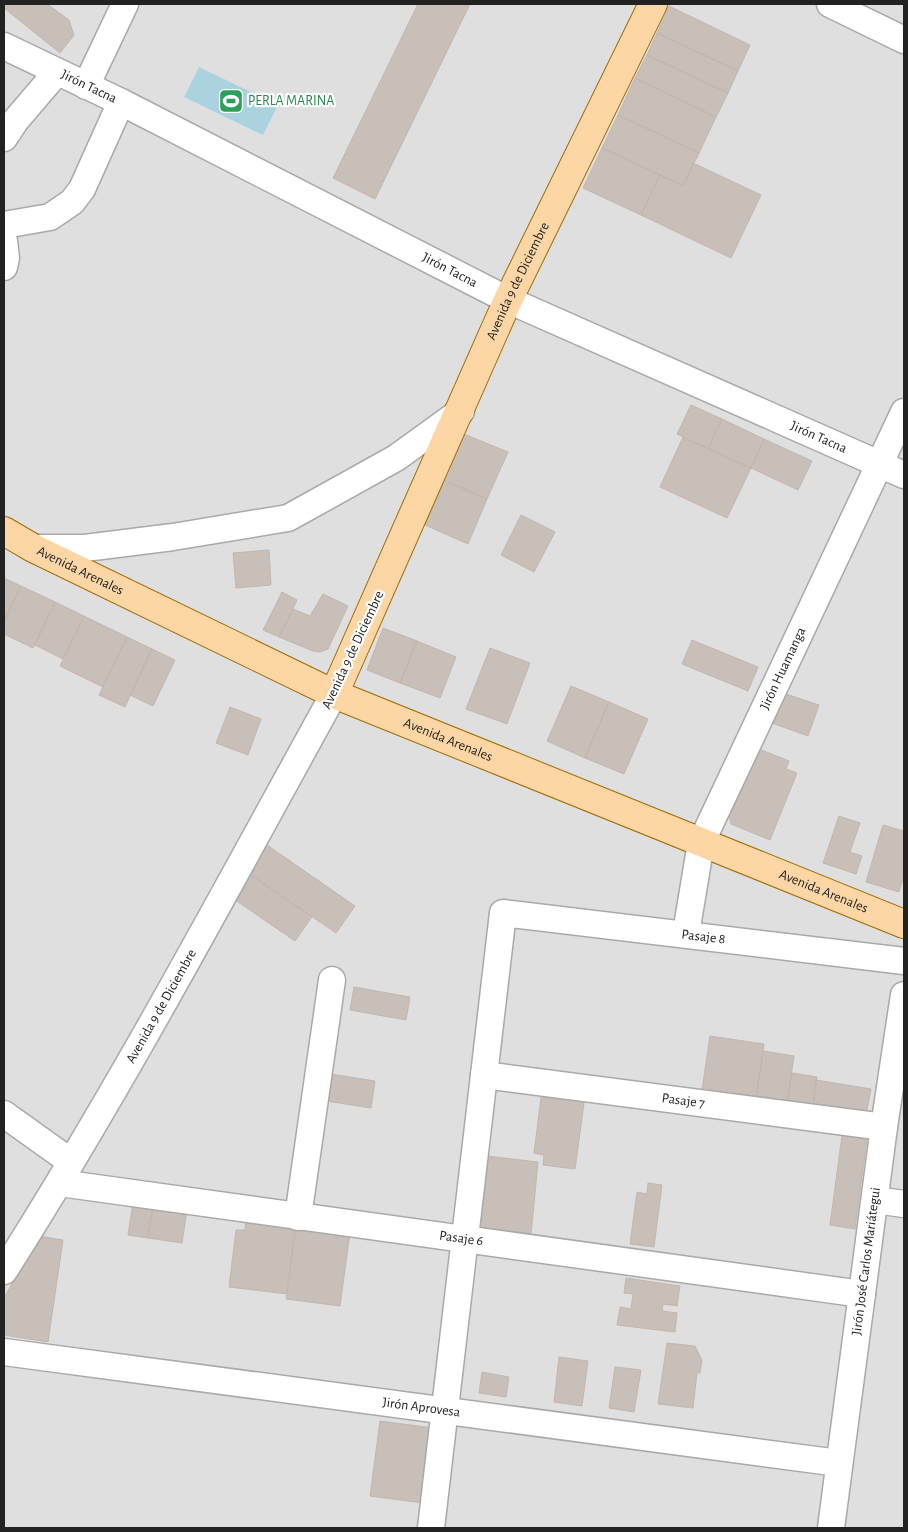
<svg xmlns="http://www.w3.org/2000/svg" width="908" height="1532" font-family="'Alegreya Sans',sans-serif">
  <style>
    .residential { fill: #e0dfdf }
    .water { fill: #aad3df }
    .building { fill: #c7bfb8; stroke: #c4b6ab }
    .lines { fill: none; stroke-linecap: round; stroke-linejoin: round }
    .minor-casing { stroke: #a9a9a9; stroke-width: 29 }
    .major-casing { stroke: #a06b00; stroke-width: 30 }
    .minor { stroke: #fff; stroke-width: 26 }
    .major { stroke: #fcd6a4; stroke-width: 28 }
    .labels { text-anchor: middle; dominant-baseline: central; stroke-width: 4.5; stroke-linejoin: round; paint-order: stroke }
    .street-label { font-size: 14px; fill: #222; stroke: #fff }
    .leisure-label { font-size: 14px; fill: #27864d; stroke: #fff; text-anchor: start }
  </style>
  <rect width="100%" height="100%" fill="#f2efe9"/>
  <!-- residential -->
  <path class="residential" d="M4,4H904V1528H4Z"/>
  <!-- water -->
  <path class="water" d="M199,67L278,105L263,135L184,97Z"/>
  <!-- building -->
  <path class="building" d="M4,4H47L69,20L74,35L60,53L4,8Z
    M418,4H470L375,199L333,178Z
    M669,6L750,45L738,71L657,33Z
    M657,33L738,71L728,93L647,55Z
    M647,55L728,93L716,117L635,78Z
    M635,78L716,117L699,153L618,115Z
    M618,115L699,153L683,186L602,148Z
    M602,148L660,175L641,215L583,188Z
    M693,163L761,195L731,258L641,215L660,175L683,186Z
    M691,405L722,419L708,449L677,434Z
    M722,419L764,439L751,468L708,449Z
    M464,434L508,452L487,499L444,480Z
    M683,437L751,468L727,518L660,487Z
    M764,439L812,461L798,490L751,468Z
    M444,480L487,499L468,544L425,525Z
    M521,515L555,532L534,572L501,555Z
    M269,550L271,585L236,588L233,553Z
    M4,578L21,586L4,622Z
    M21,586L55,602L33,648L4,634V622Z
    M282,592L297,600L279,637L263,630Z
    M323,594L348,606L328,649L320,652L313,651L279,637L293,609L310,616Z
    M55,602L84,616L63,659L35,645Z
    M84,616L127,637L103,687L60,666Z
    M383,628L417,641L400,683L367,670Z
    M127,637L152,649L125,707L99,695Z
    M692,640L758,667L748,691L682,664Z
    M417,641L456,657L440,698L400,683Z
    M490,648L530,663L507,724L466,709Z
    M152,649L175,660L153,706L130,695Z
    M571,686L609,702L585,758L547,741Z
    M780,692L819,705L808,736L769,722Z
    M609,702L648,719L624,774L585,758Z
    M230,707L261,719L248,755L216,743Z
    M754,747L789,761L786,769L797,773L770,840L731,824L728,811Z
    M839,816L860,823L850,852L862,856L856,874L823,863Z
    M883,825L904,831V875L899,892L866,882Z
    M267,845L355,906L336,933L248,873Z
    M248,873L312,917L295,941L231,897Z
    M354,987L410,997L406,1020L350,1010Z
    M710,1036L764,1044L756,1099L702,1090Z
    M763,1051L794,1056L787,1103L756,1099Z
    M324,1073L375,1081L371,1108L320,1100Z
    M792,1073L817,1077L813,1107L787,1103Z
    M816,1080L871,1089L866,1115L813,1107Z
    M542,1090L585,1096L575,1169L543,1165L544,1155L534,1153Z
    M843,1128L868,1131L855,1229L830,1225Z
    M487,1156L538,1162L531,1235L479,1230Z
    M648,1183L662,1185L654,1247L630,1244L637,1192L647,1194Z
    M133,1202L153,1205L148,1238L128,1235Z
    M153,1205L187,1210L182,1243L148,1238Z
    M246,1219L296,1225L287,1294L229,1287L236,1230H245Z
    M296,1225L350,1233L340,1306L286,1299Z
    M39,1236L63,1240L48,1342L4,1335V1298Z
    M626,1278L680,1286L677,1306L663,1304L662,1311L677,1313L675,1332L617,1325L620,1307L631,1309L633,1294L624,1293Z
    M667,1343L695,1346L702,1360L700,1373H697L693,1408L658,1404Z
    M559,1357L588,1361L582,1406L554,1402Z
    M615,1367L641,1370L634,1412L609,1408Z
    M482,1372L509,1377L506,1397L479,1393Z
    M380,1421L433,1428L423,1503L370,1496Z"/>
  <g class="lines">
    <defs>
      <g id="minor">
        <path d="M830,4L904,40"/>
        <path id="s1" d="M4,46L121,102L508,300L904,475"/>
        <path d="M86,86L125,4"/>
        <path d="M4,138L16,120L57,72"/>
        <path d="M4,225L50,217L72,202L82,189L121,102"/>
        <path d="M4,241L6,258L4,267"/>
        <path d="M33,548H85L173,537L288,518L396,458L461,411"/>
        <path id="s2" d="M686,933L701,843L904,412"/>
        <path id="s3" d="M484,1075L884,1127"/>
        <path d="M4,1114L71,1162"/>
        <path id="s4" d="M60,1183L862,1294"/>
        <path d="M875,1200L904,1204"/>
        <path d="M298,1217L332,980"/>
        <path id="s5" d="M4,1271C123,1084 227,888 334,694"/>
        <path id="s6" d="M4,1352L839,1463"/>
        <path id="s7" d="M431,1528L503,913L904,961"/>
        <path id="s8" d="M831,1528L884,1127L904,995"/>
      </g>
      <g id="major">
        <path id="s9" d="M4,531L33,548L334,694L904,924"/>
        <path id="s10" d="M334,694L508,300L653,4"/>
      </g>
    </defs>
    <!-- minor casing -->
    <use href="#minor" class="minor-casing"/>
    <!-- major casing -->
    <use href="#major" class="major-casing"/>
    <!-- minor -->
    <use href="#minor" class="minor"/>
    <!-- major -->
    <use href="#major" class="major"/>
  </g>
  <!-- icons -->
  <defs>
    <symbol id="stadium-square" viewBox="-11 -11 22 22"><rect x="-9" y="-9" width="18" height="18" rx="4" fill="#2e9e5b" stroke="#fff"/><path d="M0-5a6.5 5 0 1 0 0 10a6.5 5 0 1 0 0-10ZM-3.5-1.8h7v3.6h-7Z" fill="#fff"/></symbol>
  </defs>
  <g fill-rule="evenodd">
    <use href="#stadium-square" x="217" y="87" width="28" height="28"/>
  </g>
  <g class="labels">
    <!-- street labels -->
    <g class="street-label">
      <text stroke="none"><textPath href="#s1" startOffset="94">Jirón Tacna</textPath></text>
      <text stroke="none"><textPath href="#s1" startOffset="499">Jirón Tacna</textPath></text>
      <text stroke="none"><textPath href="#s10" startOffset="452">Avenida 9 de Diciembre</textPath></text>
      <text stroke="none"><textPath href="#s1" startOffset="904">Jirón Tacna</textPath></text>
      <text stroke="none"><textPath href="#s9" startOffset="86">Avenida Arenales</textPath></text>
      <text transform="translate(353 650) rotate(-65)">Avenida 9 de Diciembre</text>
      <text stroke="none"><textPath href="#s2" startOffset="284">Jirón Huamanga</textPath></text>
      <text stroke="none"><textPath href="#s9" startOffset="491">Avenida Arenales</textPath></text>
      <text stroke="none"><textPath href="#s9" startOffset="896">Avenida Arenales</textPath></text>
      <text stroke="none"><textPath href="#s7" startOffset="821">Pasaje 8</textPath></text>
      <text stroke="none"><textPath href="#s5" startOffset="308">Avenida 9 de Diciembre</textPath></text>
      <text stroke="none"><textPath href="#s3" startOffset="201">Pasaje 7</textPath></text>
      <text stroke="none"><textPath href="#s4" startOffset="405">Pasaje 6</textPath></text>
      <text stroke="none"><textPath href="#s8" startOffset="269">Jirón José Carlos Mariátegui</textPath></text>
      <text stroke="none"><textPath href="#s6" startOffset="421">Jirón Aprovesa</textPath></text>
    </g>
    <!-- leisure labels -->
    <g class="leisure-label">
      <text x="248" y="101">PERLA MARINA</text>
    </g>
  </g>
  <!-- border -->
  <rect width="908" height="1532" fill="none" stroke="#222222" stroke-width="10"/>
</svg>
